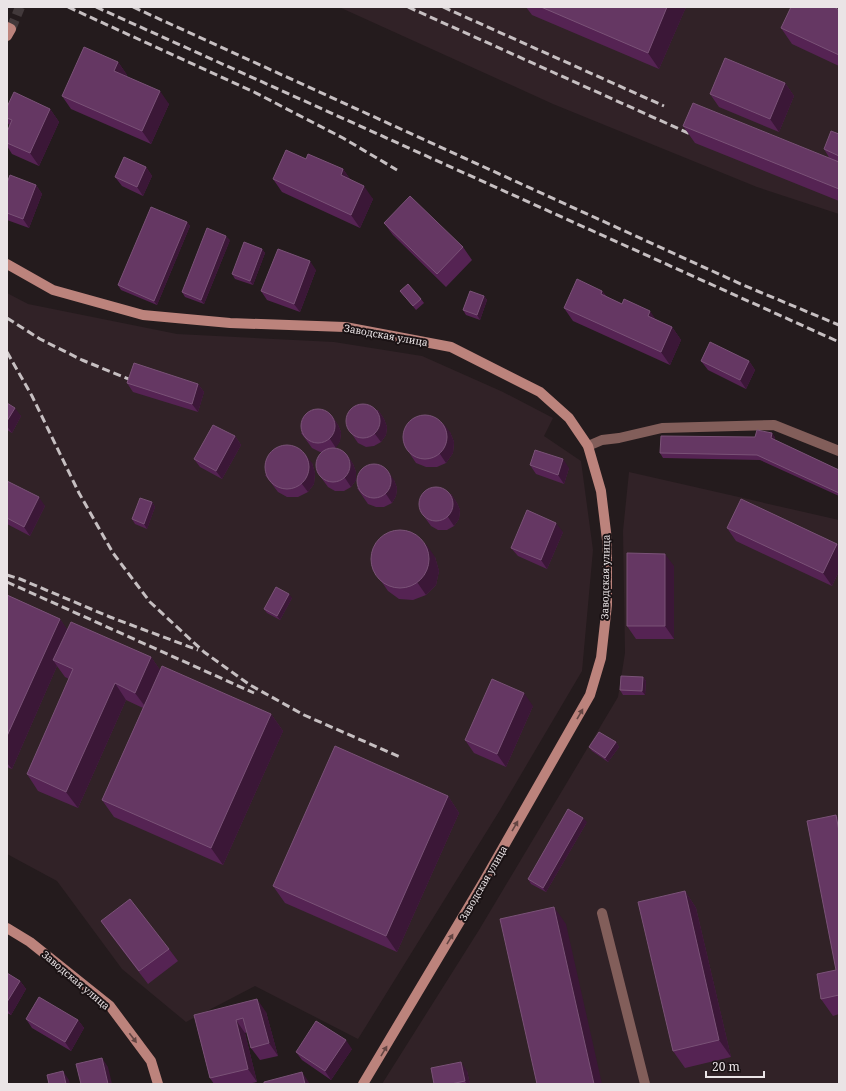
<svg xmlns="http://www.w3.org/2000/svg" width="846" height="1091" font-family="'Noto Serif',serif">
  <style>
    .built { fill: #312227 }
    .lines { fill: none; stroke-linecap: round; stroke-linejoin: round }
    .secondary-tunnel { stroke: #42393b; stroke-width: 10; stroke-dasharray: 10 5; stroke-linecap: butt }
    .service { stroke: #825e5a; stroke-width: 10 }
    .secondary { stroke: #bc837c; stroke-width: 10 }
    .rail { stroke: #c6bfc1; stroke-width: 3; stroke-dasharray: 8 4; stroke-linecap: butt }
    .wall { fill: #552353 }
    .shaded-wall { fill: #3b1737 }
    .building { fill: #653763; stroke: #7a5277 }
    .oneway { fill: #634543 }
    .labels { text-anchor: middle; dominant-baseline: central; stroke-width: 4; stroke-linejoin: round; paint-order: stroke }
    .street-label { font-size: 10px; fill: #eae4e6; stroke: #1a1214 }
  </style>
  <rect width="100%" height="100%" fill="#241b1d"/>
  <!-- built -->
  <path class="built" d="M339,7H839V214L757,187L553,104Z
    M7,293L28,304L177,334L334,342L422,356L503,392L553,418L544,436L581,461L593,550L582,671L500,810L358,1039L255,986L186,1022L122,969L57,881L7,854Z
    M629,472L839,520V1084H382L479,930L618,697L625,653L623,531Z"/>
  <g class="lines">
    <!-- secondary-tunnel -->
    <path class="secondary-tunnel" d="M11,29L20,7"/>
    <!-- service -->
    <path class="service" d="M588,446L602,440L619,438L662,428L774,425L839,451
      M602,913L645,1084"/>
    <!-- secondary -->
    <path class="secondary" d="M7,27L11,29L7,36
      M7,264L53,290L143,315L230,323L345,327L451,347L540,392L569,418L588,446L601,491L607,540V605L601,658L590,695L484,881L363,1084
      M7,928L30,942L110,1006L151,1061L158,1084"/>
    <!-- rail -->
    <path class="rail" d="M68,7L254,92L343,138L397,170
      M96,7L839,342
      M133,7L743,285L839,325
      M408,7L697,137
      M443,7L664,106
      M7,318L40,339L82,360L136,382
      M7,352L32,396L79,493L113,553L150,602L204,652L250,685L304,715L400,757
      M7,575L20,579L110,617L198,650
      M7,582L254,693"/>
  </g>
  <!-- wall -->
  <path class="wall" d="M526,7H686L659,69L532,15Z
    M839,10V66L792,44L781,28Z
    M118,62L127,75V77L169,104L151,144L71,109L62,96Z
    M785,83L794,96L779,132L719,107L710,94Z
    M7,107L50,109L59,122L39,166L12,154L7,146V132L10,126L7,122Z
    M683,126L830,159L824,149L839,134V201L695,143Z
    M306,159L343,169L350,179L373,199L360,228L282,192L273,179Z
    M146,167L152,176L143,196L122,186L115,177Z
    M7,183L36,185L42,194L29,228L7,220Z
    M187,222L190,226L157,305L121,290L118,285Z
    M384,223L463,247L472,260L446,287L393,235Z
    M230,240L204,304L185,297L182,292Z
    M262,249L265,253L253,285L235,279L232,274Z
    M316,270L300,312L267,300L261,291Z
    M400,291L421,299L424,303L416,310Z
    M602,291L607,297L672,327L681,340L670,365L573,321L564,308Z
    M484,296L487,300L480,320L466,315L463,310Z
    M701,361H749L755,370L746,389L708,370Z
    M127,383L198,384L204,392L198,412L133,392Z
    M7,403L21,416L12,433L7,430Z
    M378,410L384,419L387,427L386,435L381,442L374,446L366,447L358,443L347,427Z
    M332,416L338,425L341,432L340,441L335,448L347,455L353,464L356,472V480L351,487L344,491H335L328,487L317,472L322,452H320L312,448L301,433Z
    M450,432L454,442L453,453L446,463L437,467H426L416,463L404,445Z
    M235,436L241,445L222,479L200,467L194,459Z
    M775,437L774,440L839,470V496L760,460L663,458L660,453Z
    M312,463L315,473L314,484L308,492L298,497H287L278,492L265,475Z
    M530,465L569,468L564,484L536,474Z
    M394,480L397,488L396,496L392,503L384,507H376L368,504L357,488Z
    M7,481L45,506L30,536L7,524Z
    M451,494L457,503L460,510L459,519L454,526L447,530H438L431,526L420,511Z
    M152,502L155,507L147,529L135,524L132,519Z
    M727,528L837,544L839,547V571L832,586L736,541Z
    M563,532L547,569L518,556L511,548Z
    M435,557L439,571L436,585L426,595L413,600L399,599L388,591L379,578Z
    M674,566V639H636L627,626Z
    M7,595L60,619L67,630L151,657L160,670L271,714L283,731L223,865L114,817L102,800L143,708L126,700L78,808L38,791L27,774L69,679L65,677L57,666L12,769L7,767Z
    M292,598L280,620L267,613L264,609Z
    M643,677L646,681L645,695H623L620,690Z
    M533,706L506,767L474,753L465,740Z
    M616,742L619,747L608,762L592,751L589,747Z
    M448,796L459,813L397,952L285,903L273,886Z
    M836,815L839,820V1014L833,1016L821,999L836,970Z
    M587,822L546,892L531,884L528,879Z
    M685,891L696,908L731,1057L685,1068L673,1051Z
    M101,921L169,949L178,961L148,984L110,934Z
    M7,973L20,981L26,989L11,1015L7,1013Z
    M266,1012L278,1056L260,1060L251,1048L247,1032L245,1033L257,1082L247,1084H214L210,1078L194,1015Z
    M26,1019L78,1020L84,1028L71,1051L32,1028Z
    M352,1049L331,1080L302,1060L296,1052Z
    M467,1071L470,1084H434Z"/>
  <!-- shaded-wall -->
  <path class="shaded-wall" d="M667,7H686L659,69L648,53Z
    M118,62L127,75L123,84L114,71Z
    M785,83L794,96L779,132L770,119Z
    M160,91L169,104L151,144L142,131Z
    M50,109L59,122L39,166L30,153Z
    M146,167L152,176L143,196L137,187Z
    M343,169L352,182L341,175Z
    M36,185L42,194L29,228L23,219Z
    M364,186L373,199L360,228L351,215Z
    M187,222L190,226L157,305L154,301Z
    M226,236L230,240L204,304L201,300Z
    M262,249L265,253L253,285L250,281Z
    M310,261L316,270L300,312L294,304Z
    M602,291L611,304L601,294Z
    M484,296L487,300L480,320L477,315Z
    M650,311L659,324L648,316Z
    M672,327L681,340L670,365L661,352Z
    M749,361L755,370L746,389L740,380Z
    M198,384L204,392L198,412L192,404Z
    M15,408L21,416L12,433L7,426V421Z
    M378,410L384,419L387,427L386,435L381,442L375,434Z
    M332,416L338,425L341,432L340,441L336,448L330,439Z
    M444,424L450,432L454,442L453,453L446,463L440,454Z
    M772,433L775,437L774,443L771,438Z
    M235,436L241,445L222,479L216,471Z
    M305,454L312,463L315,473L314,484L308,492L302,484Z
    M347,455L353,464L356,472V480L351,487L345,478Z
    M563,459L569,468L564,484L558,475Z
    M388,471L394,480L397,488L396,496L392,503L386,494Z
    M451,494L457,503L460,510L459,519L454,526L448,517Z
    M39,497L45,506L30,536L24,527Z
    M152,502L155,507L147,529L144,524Z
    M556,523L563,532L547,569L541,560Z
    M426,544L435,557L439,571L436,585L426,595L417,582Z
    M837,544L839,547V571L832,586L823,573Z
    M665,554L674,566V639L665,626Z
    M289,594L292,598L280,620L277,616Z
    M60,619L71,635L53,660L57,666L12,769L7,763V736Z
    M151,657L163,674L147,709L135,693Z
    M643,677L646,681L645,695L642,691Z
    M115,683L126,700L78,808L66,792Z
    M524,693L533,706L506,767L497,754Z
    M271,714L283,731L223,865L211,848Z
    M616,742L619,747L608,762L605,758Z
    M448,796L459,813L397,952L386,936Z
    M836,815L839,820V831Z
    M583,818L587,822L546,892L543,888Z
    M685,891L696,908L731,1057L719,1040Z
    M554,907L566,924L602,1084H594Z
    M20,981L26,989L11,1015L7,1009V1002Z
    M257,999L266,1012L278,1056L269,1043Z
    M78,1020L84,1028L71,1051L65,1042Z
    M236,1020L245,1033L257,1082L248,1069Z
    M346,1040L352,1049L331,1080L325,1071Z
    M102,1058L108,1067L112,1084H108Z
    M461,1062L467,1071L470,1084H467L465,1081Z
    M63,1071L69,1080L70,1084H66Z
    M302,1072L310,1084H305Z"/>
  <!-- building -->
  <path class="building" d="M541,7H667L648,53Z
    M791,7H834L839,10V55L781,28Z
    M84,47L118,62L114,71L160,91L142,131L62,96Z
    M725,58L785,83L770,119L710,94Z
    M14,92L50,109L30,153L7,143V132L12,120L7,118V107Z
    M693,103L839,162V189L683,126Z
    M831,131L839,134V156L824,149Z
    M286,150L306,159L308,154L343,169L341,175L364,186L351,215L273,179Z
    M124,157L146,167L137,187L115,177Z
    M10,175L36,185L23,219L7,213V183Z
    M410,196L463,247L437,274L384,223Z
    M151,207L187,222L154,301L118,285Z
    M207,228L226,236L201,300L182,292Z
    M244,242L262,249L250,281L232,274Z
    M278,249L310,261L294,304L261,291Z
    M577,279L602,291L601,294L622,304L624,299L650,311L648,316L672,327L661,352L564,308Z
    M408,284L421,299L413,306L400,291Z
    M470,291L484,296L477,315L463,310Z
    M710,342L749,361L740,380L701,361Z
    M134,363L198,384L192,404L127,383Z
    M7,403L15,408L7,421Z
    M346 421a17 17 0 1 1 34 0a17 17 0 1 1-34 0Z
    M301 426a17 17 0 1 1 34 0a17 17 0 1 1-34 0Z
    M403 437a22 22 0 1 1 44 0a22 22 0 1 1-44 0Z
    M213,425L235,436L216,471L194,459Z
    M757,430L772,433L771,438L839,470V493L757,455L660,453L661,436L755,437Z
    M265 467a22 22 0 1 1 44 0a22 22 0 1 1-44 0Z
    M316 465a17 17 0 1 1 34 0a17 17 0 1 1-34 0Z
    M535,450L563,459L558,475L530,465Z
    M357 481a17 17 0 1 1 34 0a17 17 0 1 1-34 0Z
    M7,481L39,497L24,527L7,518Z
    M419 504a17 17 0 1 1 34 0a17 17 0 1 1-34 0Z
    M140,498L152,502L144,524L132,519Z
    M741,499L837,544L823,573L727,528Z
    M527,510L556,523L541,560L511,548Z
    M371 559a29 29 0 1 1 58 0a29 29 0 1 1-58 0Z
    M627,553L665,554V626H627Z
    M276,587L289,594L277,616L264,609Z
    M7,595L60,619L7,736Z
    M71,622L151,657L135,693L115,683L66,792L27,774L73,669L53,660Z
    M162,666L271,714L211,848L102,800Z
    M621,676L643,677L642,691L620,690Z
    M492,679L524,693L497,754L465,740Z
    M599,732L616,742L605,758L589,747Z
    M335,746L448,796L386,936L273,886Z
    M568,809L583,818L543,888L528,879Z
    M836,815L839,831V995L821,999L817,974L836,970L807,821Z
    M685,891L719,1040L673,1051L638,902Z
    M130,899L169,949L139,971L101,921Z
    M554,907L594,1084H537L500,919Z
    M7,973L20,981L7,1002Z
    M39,997L78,1020L65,1042L26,1019Z
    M257,999L269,1043L251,1048L243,1018L236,1020L248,1069L210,1078L194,1015Z
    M316,1021L346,1040L325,1071L296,1052Z
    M102,1058L108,1084H81L76,1064Z
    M461,1062L465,1081L451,1084H434L431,1068Z
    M63,1071L66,1084H49L47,1075Z
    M302,1072L305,1084H264V1082Z"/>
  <!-- one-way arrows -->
  <defs><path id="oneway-solid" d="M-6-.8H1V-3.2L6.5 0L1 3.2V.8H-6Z"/></defs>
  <g class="oneway">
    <use href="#oneway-solid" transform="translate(580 714) rotate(-60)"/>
    <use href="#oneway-solid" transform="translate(515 826) rotate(-60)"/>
    <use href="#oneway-solid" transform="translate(450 939) rotate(-59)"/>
    <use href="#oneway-solid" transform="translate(133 1038) rotate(53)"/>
    <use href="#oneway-solid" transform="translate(384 1051) rotate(-59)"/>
  </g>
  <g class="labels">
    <!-- street labels -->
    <g class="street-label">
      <text transform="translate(386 335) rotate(10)">Заводская улица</text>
      <text transform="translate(605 577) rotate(-89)">Заводская улица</text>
      <text transform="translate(483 883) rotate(-60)">Заводская улица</text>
      <text transform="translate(76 980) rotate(40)">Заводская улица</text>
    </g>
  </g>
  <!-- border -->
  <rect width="846" height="1091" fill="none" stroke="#eae4e6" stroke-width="16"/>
  <!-- scale -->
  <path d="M706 1071v6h58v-6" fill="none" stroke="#eae4e6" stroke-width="2"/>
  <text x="712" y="1071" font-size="12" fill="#eae4e6" stroke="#1a1214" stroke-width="3" paint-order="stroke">20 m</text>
</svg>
